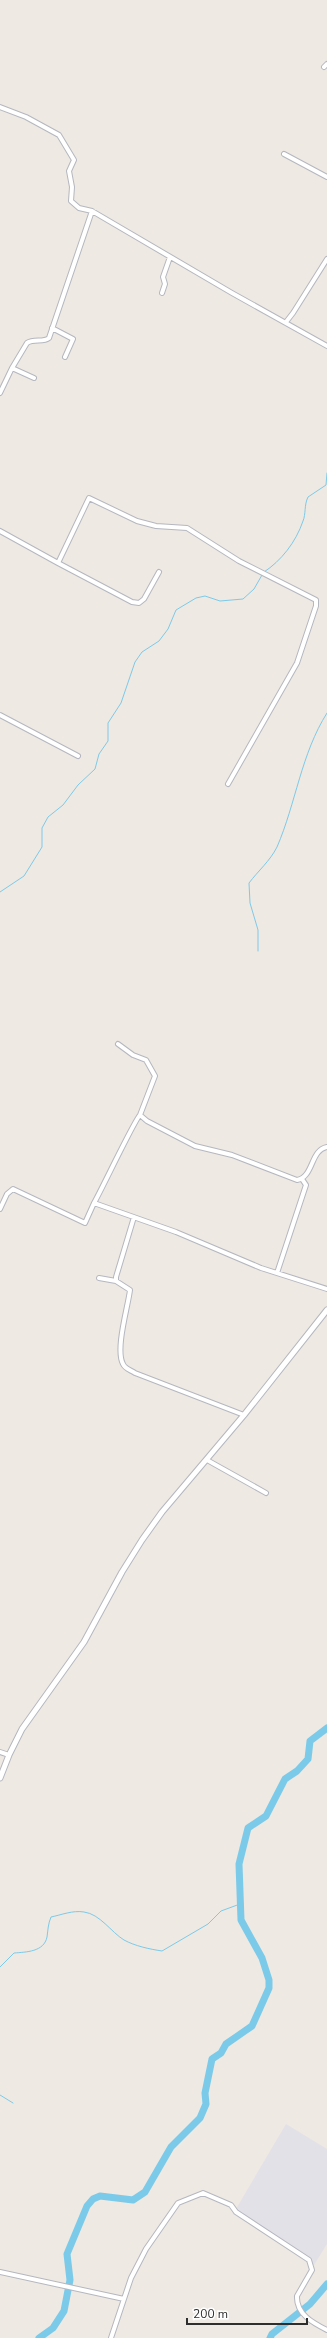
<svg xmlns="http://www.w3.org/2000/svg" width="327" height="2338" font-family="'Nunito Sans',sans-serif">
  <style>
    .industrial { fill: #e3e1e8 }
    .lines { fill: none; stroke-linecap: round; stroke-linejoin: round }
    .stream { stroke: #7ccae9; stroke-width: 1 }
    .river { stroke: #7ccae9; stroke-width: 7 }
    .minor-casing { stroke: #b5b7c0; stroke-width: 6 }
    .tertiary-casing { stroke: #b5b7c0; stroke-width: 7 }
    .minor { stroke: #fff; stroke-width: 4 }
    .tertiary { stroke: #fff; stroke-width: 5 }
  </style>
  <rect width="100%" height="100%" fill="#eee9e2"/>
  <!-- industrial -->
  <path class="industrial" d="M286,2124L327,2149V2244L314,2265L233,2214Z"/>
  <g class="lines">
    <!-- stream -->
    <path class="stream" d="M264,572C281,561 296,542 303,521C306,514 304,505 308,497L326,485L327,473
      M0,892L24,876L42,847V828L48,817L63,805L78,785L95,769L99,754L108,741V723L121,703L135,662L142,652L159,641L168,629L176,610L196,598L205,596L220,601L243,599L254,589L262,575
      M258,951V930L250,903L249,883C258,871 270,861 277,847C296,803 301,754 327,713
      M0,1967L14,1953C26,1952 44,1952 47,1937C48,1930 48,1924 51,1917C61,1915 73,1910 84,1912C100,1914 111,1932 124,1940C135,1946 149,1949 162,1951L208,1924L221,1911L240,1904
      M0,2095L13,2103
      M44,2334V2338"/>
    <!-- river -->
    <path class="river" d="M39,2338L53,2328L64,2311L70,2280L67,2254L87,2206L93,2199L100,2196L133,2200L145,2192L171,2147L200,2118L206,2104L205,2093L212,2059L221,2053L226,2044L252,2026L269,1988V1980L262,1958L241,1920L239,1864L248,1828L266,1816L285,1779L297,1771L308,1759L310,1741L327,1728
      M270,2338L272,2334L310,2304L327,2284"/>
    <defs>
      <path id="minor" d="M324,67L327,64
        M0,107L26,117L59,135L74,160L69,171L72,187L71,201L79,208L92,211
        M284,154L327,177
        M162,293L165,284L163,277L170,257
        M286,322L293,313L327,259
        M52,328L73,339L65,357
        M12,368L34,378
        M0,393L12,368L27,343C34,338 43,343 49,338L92,211L232,293L327,346
        M0,531L58,563L89,498L137,521L156,526L187,528L239,561L316,600V606L297,663L228,784
        M58,563L132,602L139,603L144,599L159,572
        M0,715L78,756
        M118,1044L133,1055L146,1060L155,1076L140,1115
        M94,1203C101,1191 135,1119 140,1115L147,1121L195,1146L232,1155L297,1180C314,1177 310,1150 327,1147
        M0,1209L7,1194L13,1189L85,1223L94,1203L176,1232L261,1268L327,1289
        M134,1217L116,1277V1281L130,1290C128,1307 115,1349 123,1364C125,1369 131,1370 135,1373L244,1415
        M277,1273L306,1185L302,1179
        M99,1278L116,1281
        M207,1460L266,1493
        M0,1752L9,1755
        M0,2272L124,2299
        M111,2338L131,2278L146,2249L178,2203L203,2193L231,2205L236,2212L309,2260L312,2270L297,2296C296,2314 313,2323 327,2330"/>
      <path id="tertiary" d="M0,1778L9,1755L22,1729L84,1642L122,1572L142,1540L162,1512L244,1415L327,1310"/>
    </defs>
    <!-- minor casing -->
    <use href="#minor" class="minor-casing"/>
    <!-- tertiary casing -->
    <use href="#tertiary" class="tertiary-casing"/>
    <!-- minor -->
    <use href="#minor" class="minor"/>
    <!-- tertiary -->
    <use href="#tertiary" class="tertiary"/>
  </g>
  <!-- scale -->
  <path d="M187 2318v6h120v-6" fill="none" stroke="#2e2e2e" stroke-width="2"/>
  <text x="193" y="2318" font-size="12" fill="#2e2e2e" stroke="#ffffff" stroke-width="3" paint-order="stroke">200 m</text>
</svg>
